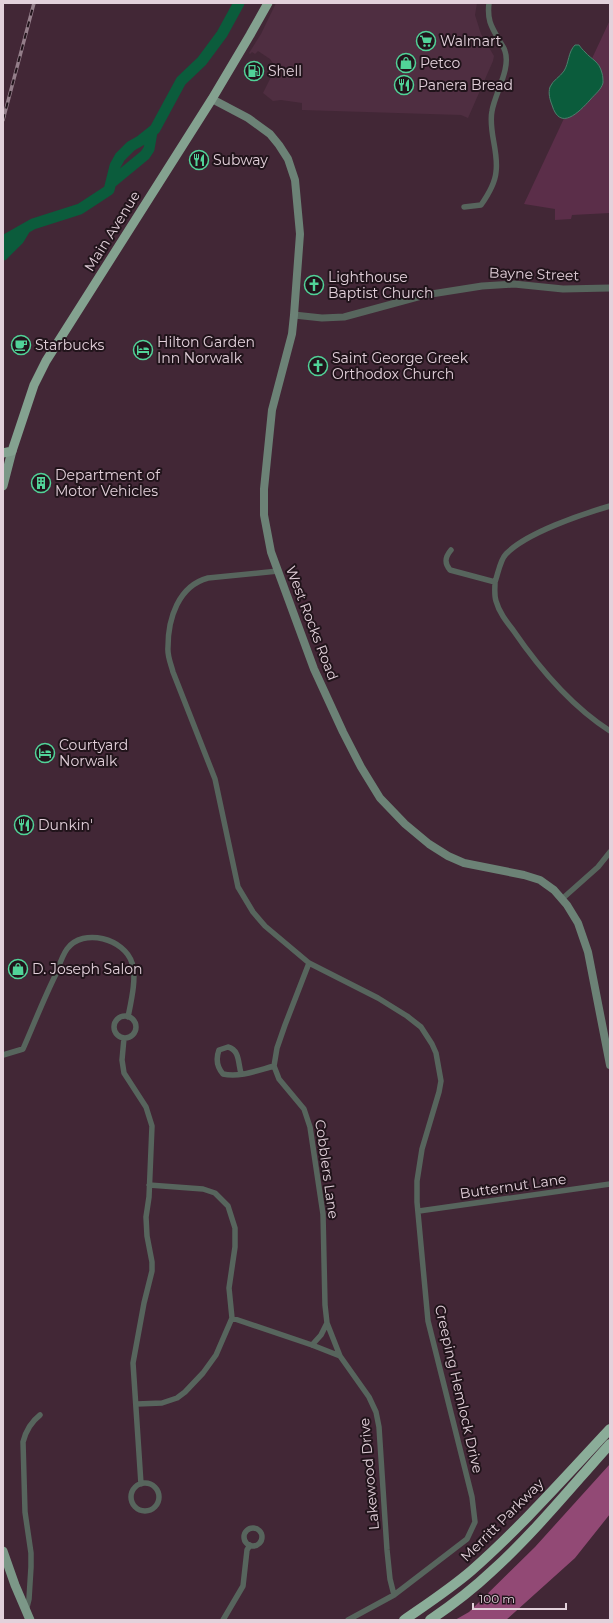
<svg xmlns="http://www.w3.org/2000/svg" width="613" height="1623" font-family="Montserrat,sans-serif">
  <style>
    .built { fill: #4f2e41 }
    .green { fill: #5b2e49 }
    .forest { fill: #924975 }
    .water { fill: #0b5c3c; stroke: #4c7f6c }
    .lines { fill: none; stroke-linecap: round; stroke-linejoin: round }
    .river { stroke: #0b5c3c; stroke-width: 11 }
    .minor { stroke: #57655d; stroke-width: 5.5 }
    .tertiary { stroke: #57655d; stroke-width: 7 }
    .secondary { stroke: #6c8276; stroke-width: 8 }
    .primary { stroke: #7c9888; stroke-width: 9 }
    .trunk { stroke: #84a290; stroke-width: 9 }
    .motorway { stroke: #8bad99; stroke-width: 10 }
    .rail-casing { stroke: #947e8a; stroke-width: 3.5 }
    .rail { stroke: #21141b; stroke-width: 2; stroke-dasharray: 6; stroke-linecap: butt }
    .labels { text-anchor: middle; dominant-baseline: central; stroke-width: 4; stroke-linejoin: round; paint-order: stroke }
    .poi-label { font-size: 14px; fill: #e3d1db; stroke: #21141b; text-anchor: start }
    .street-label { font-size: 14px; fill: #e3d1db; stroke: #21141b }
  </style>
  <rect width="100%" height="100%" fill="#422736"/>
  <!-- built -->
  <path class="built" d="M276,3H477L475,15L481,34L494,56L493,61L468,118L461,115L302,110V103L281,100L273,101L263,93L276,67L270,59L258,51L255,54L252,52L250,54L249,53L261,34Z"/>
  <!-- green -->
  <path class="green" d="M610,20V174L609,175L610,213L572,215L571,219L555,220V209L524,204Z"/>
  <!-- forest -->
  <path class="forest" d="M610,1464V1514L575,1558L506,1620H455L469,1612L535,1547Z"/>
  <!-- water -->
  <path class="water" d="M575,45H579C581,48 583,50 585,52C592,60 599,61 602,73C603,76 603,80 603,83C601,90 595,94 590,100C579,112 560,132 552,105C550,100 548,93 550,87C553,80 560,77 564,71C569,63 568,52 575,45Z"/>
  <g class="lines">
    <!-- river -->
    <path class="river" d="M111,183L145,155L149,149L152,132
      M3,241L33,224L80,209L109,190L115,166L120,157L131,146L140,141L155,129L181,81L202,61L222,34L239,3
      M3,255L19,239L25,229"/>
    <!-- minor -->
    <path class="minor" d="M464,207L481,205C488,195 495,184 496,172C499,151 488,131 492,111C495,93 511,69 505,51C504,47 501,44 499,40C491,26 487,20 489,3
      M451,550C445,557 444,563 450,570L495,582C495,589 494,595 496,601C499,612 506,621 513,630C539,668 571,706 610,731
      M278,571L208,578C178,586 168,619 168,647C167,656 171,664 173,672L215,779L238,887L253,912L265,926L309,963L378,998L407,1016L421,1027L432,1044L436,1053L441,1081L439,1092L422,1149L417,1181V1202L428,1321L472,1497L475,1522L467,1539L394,1595L348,1620
      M495,582C498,574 500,560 506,554C526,533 582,514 610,506
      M562,899L598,867L610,852
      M309,963L285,1025L277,1048L274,1066L279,1079L304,1109L310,1127L323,1214L325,1305L327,1323L340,1356
      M114 1027a11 11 0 1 1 22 0a11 11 0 1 1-22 0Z
      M124,1038L122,1060L124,1073L146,1107L152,1126L149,1197L146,1217L147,1236L152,1262V1271L144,1303L133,1363L141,1484
      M3,1055L23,1049C34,1024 44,998 56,974C59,966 62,956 67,949C83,927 125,939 132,963C137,977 131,1002 128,1017
      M241,1073C238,1064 240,1050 228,1047L219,1050C216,1058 217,1067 223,1074C239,1078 259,1070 274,1066
      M419,1211L610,1184
      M232,1318L312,1345L340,1356L369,1397L376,1412L379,1427L387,1550L390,1579L394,1595
      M312,1345L321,1335L327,1323
      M137,1404L162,1403L177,1398L185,1392L203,1373L216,1355L232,1318L229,1288L235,1247V1228L228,1206L215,1193L203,1189L149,1185
      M131 1497a14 14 0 1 1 28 0a14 14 0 1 1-28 0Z
      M244 1537a9 9 0 1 1 18 0a9 9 0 1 1-18 0Z
      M26,1611L29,1599L31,1567V1553L25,1512L23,1442C26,1430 31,1422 40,1415
      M223,1620L243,1586L247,1550L250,1545"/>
    <!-- tertiary -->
    <path class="tertiary" d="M294,315L322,318L344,317L425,295L482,286L514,284L563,289L610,288"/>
    <!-- secondary -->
    <path class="secondary" d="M212,99L248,118L270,134L279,145L288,159L295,180L300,234L294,315L292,334L272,410L264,489V515L271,552L314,669L343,732L361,767L380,798L405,824L429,844L448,856L464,863L524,875L540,880L554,890L567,905L578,923L588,952L610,1065"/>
    <!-- primary -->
    <path class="primary" d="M3,486L12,451
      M3,1551L15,1585L30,1620"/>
    <!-- trunk -->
    <path class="trunk" d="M3,453L12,451L34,385L46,361L212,99L250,35L268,3"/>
    <!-- motorway -->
    <path class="motorway" d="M404,1620C427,1604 450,1589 471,1571C520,1528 565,1477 610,1429
      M430,1620C452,1605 473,1589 492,1571C535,1532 572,1486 610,1444"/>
    <defs>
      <path id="rail" d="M3,120L34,3"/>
    </defs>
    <!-- rail casing -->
    <use href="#rail" class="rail-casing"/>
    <!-- rail -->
    <use href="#rail" class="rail"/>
  </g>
  <!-- icons -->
  <defs>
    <symbol id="supermarket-ring" viewBox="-11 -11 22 22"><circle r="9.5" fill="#21141b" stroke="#51d398" stroke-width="1.5"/><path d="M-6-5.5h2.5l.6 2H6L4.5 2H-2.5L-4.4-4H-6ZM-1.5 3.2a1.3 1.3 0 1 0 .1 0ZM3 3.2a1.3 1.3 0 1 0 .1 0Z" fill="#51d398"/></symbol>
    <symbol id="shop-ring" viewBox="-11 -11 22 22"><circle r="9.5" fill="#21141b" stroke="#51d398" stroke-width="1.5"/><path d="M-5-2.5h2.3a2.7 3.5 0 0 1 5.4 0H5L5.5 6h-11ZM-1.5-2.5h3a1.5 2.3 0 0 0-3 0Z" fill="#51d398"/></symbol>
    <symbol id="fuel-ring" viewBox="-11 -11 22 22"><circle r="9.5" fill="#21141b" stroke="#51d398" stroke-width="1.5"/><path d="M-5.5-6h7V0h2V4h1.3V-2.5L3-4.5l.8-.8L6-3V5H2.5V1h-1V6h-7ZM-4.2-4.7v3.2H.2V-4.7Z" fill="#51d398"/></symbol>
    <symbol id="restaurant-ring" viewBox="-11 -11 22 22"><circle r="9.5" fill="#21141b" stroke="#51d398" stroke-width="1.5"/><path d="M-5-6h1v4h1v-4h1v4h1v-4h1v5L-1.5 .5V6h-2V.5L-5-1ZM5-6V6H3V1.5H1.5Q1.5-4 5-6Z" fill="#51d398"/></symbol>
    <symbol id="church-ring" viewBox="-11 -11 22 22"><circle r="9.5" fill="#21141b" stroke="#51d398" stroke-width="1.5"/><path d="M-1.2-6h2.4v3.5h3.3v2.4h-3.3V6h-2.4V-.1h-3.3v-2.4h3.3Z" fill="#51d398"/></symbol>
    <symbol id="cafe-ring" viewBox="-11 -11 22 22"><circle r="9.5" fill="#21141b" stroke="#51d398" stroke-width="1.5"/><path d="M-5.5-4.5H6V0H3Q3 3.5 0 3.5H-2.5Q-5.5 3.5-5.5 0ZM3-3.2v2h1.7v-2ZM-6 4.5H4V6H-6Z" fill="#51d398"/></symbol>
    <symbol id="hotel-ring" viewBox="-11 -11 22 22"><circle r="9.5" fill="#21141b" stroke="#51d398" stroke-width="1.5"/><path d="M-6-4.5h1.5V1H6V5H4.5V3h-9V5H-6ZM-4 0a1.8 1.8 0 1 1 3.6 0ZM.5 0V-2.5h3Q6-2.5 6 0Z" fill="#51d398"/></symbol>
    <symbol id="building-ring" viewBox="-11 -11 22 22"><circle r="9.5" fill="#21141b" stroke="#51d398" stroke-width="1.5"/><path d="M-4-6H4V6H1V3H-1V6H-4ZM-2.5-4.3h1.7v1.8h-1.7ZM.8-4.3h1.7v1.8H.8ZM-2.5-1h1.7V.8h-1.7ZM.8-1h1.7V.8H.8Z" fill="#51d398"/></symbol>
  </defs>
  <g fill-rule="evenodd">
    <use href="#supermarket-ring" x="415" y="30" width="22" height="22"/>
    <use href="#shop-ring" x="395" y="52" width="22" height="22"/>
    <use href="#fuel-ring" x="243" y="60" width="22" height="22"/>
    <use href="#restaurant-ring" x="393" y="74" width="22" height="22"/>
    <use href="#restaurant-ring" x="188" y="149" width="22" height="22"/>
    <use href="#church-ring" x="303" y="274" width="22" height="22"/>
    <use href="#cafe-ring" x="10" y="334" width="22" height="22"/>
    <use href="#hotel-ring" x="132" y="339" width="22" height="22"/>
    <use href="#church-ring" x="307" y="355" width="22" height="22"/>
    <use href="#building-ring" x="30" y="472" width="22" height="22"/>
    <use href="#hotel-ring" x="34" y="742" width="22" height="22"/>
    <use href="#restaurant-ring" x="13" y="814" width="22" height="22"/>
    <use href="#shop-ring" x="7" y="958" width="22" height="22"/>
  </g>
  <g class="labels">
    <!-- poi labels -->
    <g class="poi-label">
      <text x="440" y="41">Walmart</text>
      <text x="420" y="63">Petco</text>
      <text x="268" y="71">Shell</text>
      <text x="418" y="85">Panera Bread</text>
      <text x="213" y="160">Subway</text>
      <text x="328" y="277">Lighthouse<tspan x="328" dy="16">Baptist Church</tspan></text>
      <text x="157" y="342">Hilton Garden<tspan x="157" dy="16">Inn Norwalk</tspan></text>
      <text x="35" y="345">Starbucks</text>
      <text x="332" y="358">Saint George Greek<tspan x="332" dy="16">Orthodox Church</tspan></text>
      <text x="55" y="475">Department of<tspan x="55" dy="16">Motor Vehicles</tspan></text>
      <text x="59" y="745">Courtyard<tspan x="59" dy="16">Norwalk</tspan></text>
      <text x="38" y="825">Dunkin'</text>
      <text x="32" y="969">D. Joseph Salon</text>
    </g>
    <!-- street labels -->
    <g class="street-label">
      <text transform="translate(112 231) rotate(-58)">Main Avenue</text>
      <text transform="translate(534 274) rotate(2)">Bayne Street</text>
      <text transform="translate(312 623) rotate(69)">West Rocks Road</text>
      <text transform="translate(327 1169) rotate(82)">Cobblers Lane</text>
      <text transform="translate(513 1186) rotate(-8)">Butternut Lane</text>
      <text transform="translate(459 1389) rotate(77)">Creeping Hemlock Drive</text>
      <text transform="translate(369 1474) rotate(-95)">Lakewood Drive</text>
      <text transform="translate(502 1520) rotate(-45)">Merritt Parkway</text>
    </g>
  </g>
  <!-- border -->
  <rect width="613" height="1623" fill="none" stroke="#e3d1db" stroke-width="8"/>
  <!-- scale -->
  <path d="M473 1603v6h93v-6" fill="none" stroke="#e3d1db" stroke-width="2"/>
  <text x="479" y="1603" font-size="12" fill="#e3d1db" stroke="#21141b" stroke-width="3" paint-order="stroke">100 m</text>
</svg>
